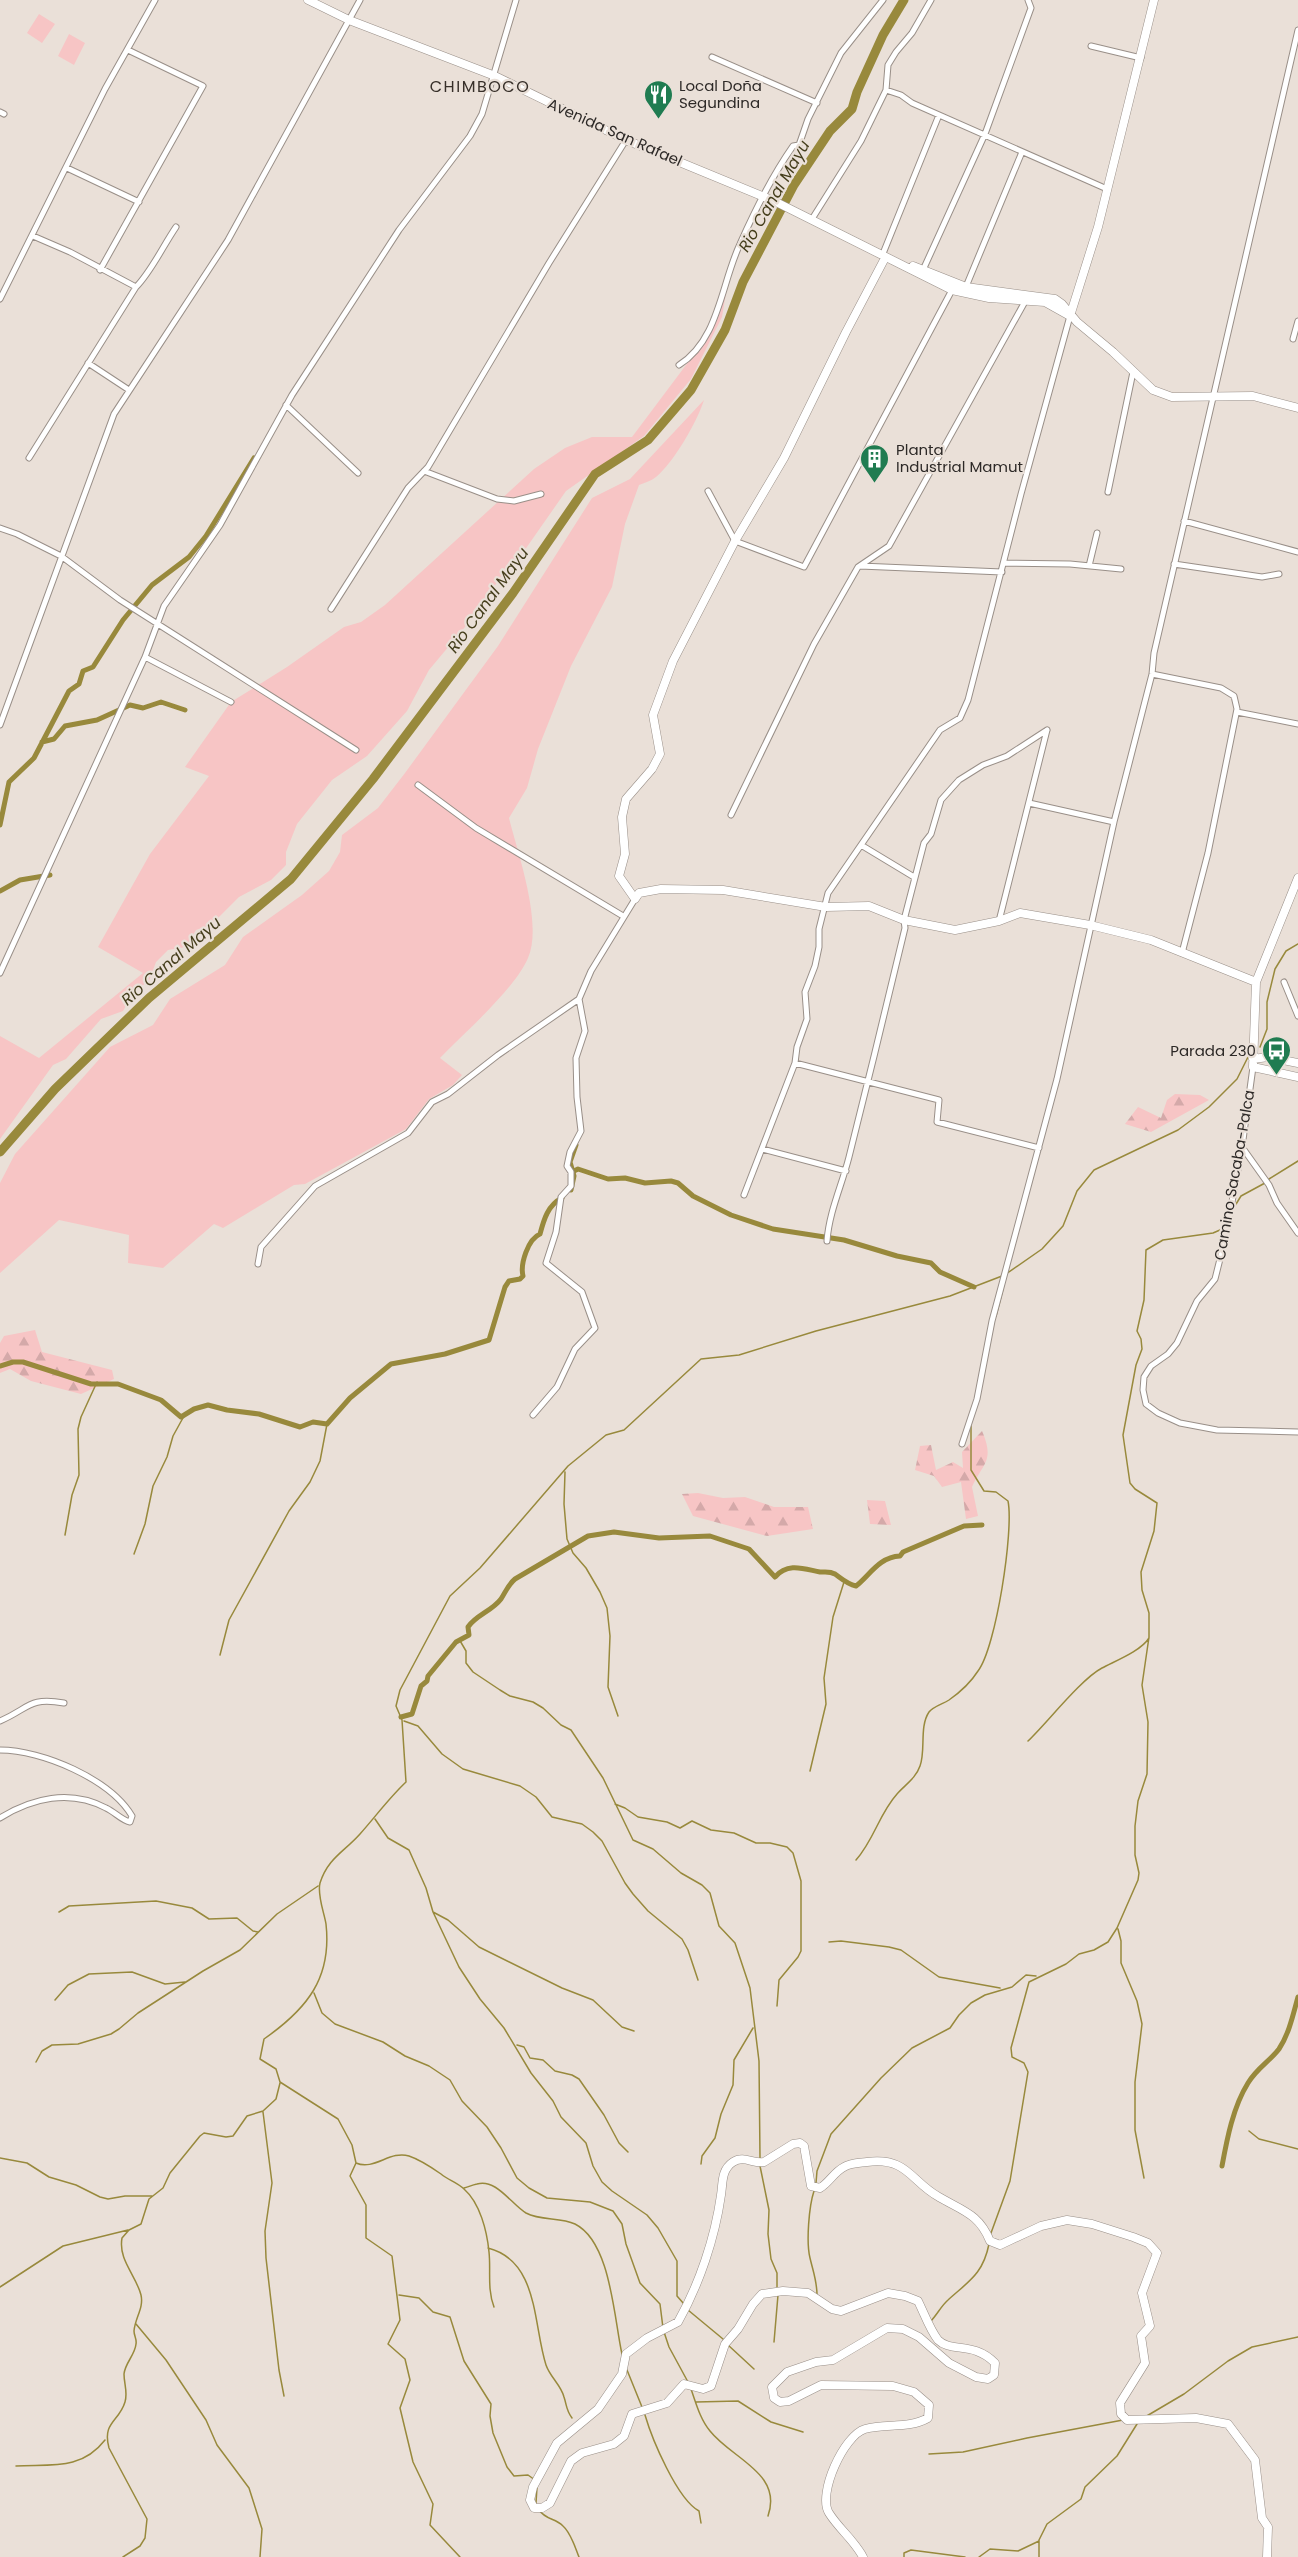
<svg xmlns="http://www.w3.org/2000/svg" width="1298" height="2557" font-family="Poppins,sans-serif">
  <style>
    .green { fill: #f7c5c5 }
    .forest { fill: url(#forest-firs) }
    .lines { fill: none; stroke-linecap: round; stroke-linejoin: round }
    .stream { stroke: #98893c; stroke-width: 1.5 }
    .canal { stroke: #98893c; stroke-width: 5 }
    .river { stroke: #98893c; stroke-width: 9 }
    .street-casing { stroke: #998f88; stroke-width: 7 }
    .secondary-casing { stroke: #998f88; stroke-width: 9 }
    .street { stroke: #fff; stroke-width: 5 }
    .secondary { stroke: #fff; stroke-width: 8 }
    .labels { text-anchor: middle; dominant-baseline: central; stroke-width: 4.5; stroke-linejoin: round; paint-order: stroke }
    .poi-label { font-size: 15px; fill: #2d2927; stroke: #eae0d8; text-anchor: start }
    .street-label { font-size: 15px; fill: #2d2927; stroke: #eae0d8 }
    .neighbourhood-label { font-size: 16px; letter-spacing: 1.5px; fill: #372f29; stroke: #eae0d8 }
    .water-label { font-size: 16px; font-style: italic; fill: #453e1c; stroke: #eae0d8 }
  </style>
  <defs>
    <pattern id="forest-firs" width="22" height="20" patternUnits="userSpaceOnUse" patternTransform="scale(1.5)"><rect width="22" height="20" fill="#f7c5c5"/><path d="M5 1l3.5 6h-7zM16 11l3.5 6h-7z" fill="#d4a9a9"/></pattern>
  </defs>
  <rect width="100%" height="100%" fill="#eae0d8"/>
  <!-- green -->
  <path class="green" d="M39,14L55,24L42,43L27,33Z
    M69,34L85,43L74,65L58,56Z
    M727,287L722,317L691,379L644,436L566,491L522,554L506,569L475,615L429,670L407,711L367,756L332,780L297,824L286,852V865L271,880L239,897L211,925L196,930L186,947L168,950L156,962L149,981L135,991L123,1011L101,1019L66,1059L53,1065L0,1139V1036L39,1058L143,973L98,947L150,854L209,776L185,767L231,702L287,667L344,627L361,622L385,605L534,469L565,448L592,437H632L707,337Z
    M704,400C697,422 674,462 656,477C651,481 644,483 639,485L625,524L612,587L571,666L538,749L527,788L509,818C518,854 543,924 528,958C515,989 464,1033 440,1058L462,1075L453,1085L429,1099L406,1129L305,1184L294,1185L223,1228L214,1224L163,1268L128,1263L129,1235L59,1220L0,1273V1183L15,1154L110,1047L153,1025L170,999L225,965L243,937L302,895L329,871L340,852L342,835L378,808L405,773L498,646L592,498L630,479Z"/>
  <!-- forest -->
  <path class="forest" d="M1175,1094L1200,1095L1209,1100L1151,1132L1125,1124L1138,1107L1161,1118L1167,1100Z
    M35,1330L42,1352L112,1370L114,1379L81,1394L31,1381L10,1369L0,1373V1343L4,1336Z
    M982,1431C995,1461 983,1463 972,1487L978,1516L966,1519L961,1482L942,1487L934,1476L915,1470L920,1446L931,1445L936,1470L953,1462L963,1468L962,1452Z
    M698,1493L723,1498L745,1497L774,1507H808L813,1529L767,1536L693,1516L682,1494Z
    M867,1500L885,1501L891,1525L870,1524Z"/>
  <g class="lines">
    <!-- stream -->
    <path class="stream" d="M1260,1047L1267,1029V1002L1275,969L1286,951L1298,944
      M1269,1179L1298,1161
      M1233,1209L1241,1196L1265,1183
      M1006,1274L1042,1249L1063,1226L1077,1191L1094,1170L1178,1130L1209,1107L1237,1079L1250,1053
      M996,1316L1003,1289
      M565,1472L564,1504L567,1539L573,1553L586,1568L600,1592L607,1608L610,1636L608,1687L618,1716
      M65,1535L72,1495L79,1475L78,1429L81,1417L97,1382
      M134,1554L145,1524L153,1486L167,1457L173,1436L184,1416
      M459,1639L466,1651V1663L473,1672L500,1690L510,1696L533,1702L543,1708L561,1725L571,1730L603,1778L633,1840L653,1849L681,1873L702,1885L710,1893L719,1926L735,1943L750,1988L759,2061L760,2158
      M220,1655L229,1620L289,1511L310,1482L320,1461L327,1424
      M404,1721L418,1726L442,1754L463,1769L520,1786L536,1797L552,1817L582,1824L593,1832L602,1841L625,1883L633,1894L648,1911L682,1939L688,1950L698,1980
      M1028,1741C1047,1723 1081,1679 1102,1668C1115,1661 1141,1651 1149,1638
      M810,1771L826,1704L824,1678L833,1617L844,1582
      M615,1804L625,1808L638,1817L667,1822L680,1828L692,1821L711,1830L734,1833L756,1843H770L787,1847L793,1853L801,1881V1951L798,1957L779,1980L777,2006
      M375,1819L388,1838L409,1850L426,1888L433,1912L459,1967L480,1999L504,2028L531,2073L553,2101L561,2117L586,2143L593,2166L602,2182L612,2191L647,2215L658,2228L677,2261V2296L684,2304
      M856,1860C874,1840 879,1814 897,1794C905,1785 916,1778 920,1766C926,1750 919,1727 929,1712C934,1706 943,1704 949,1700C959,1693 971,1682 978,1671C996,1648 1014,1530 1008,1501L996,1492L984,1491L971,1470V1426
      M59,1912L69,1906L156,1901L192,1908L209,1919L237,1918L253,1931L258,1932
      M433,1912L448,1920L479,1947L562,1988L593,2000L622,2027L634,2031
      M1118,1929L1121,1941V1963L1137,2001L1142,2024L1135,2082V2130L1144,2178
      M829,1942L841,1941L889,1947L901,1950L939,1977L1000,1988
      M314,1993L322,2013L335,2024L383,2042L405,2056L429,2066L450,2080L462,2101L487,2127L501,2148L517,2178L529,2188L547,2198L590,2202L613,2211L622,2224L626,2244L640,2283L660,2304L663,2328
      M55,2000L68,1985L89,1974L132,1972L165,1984L185,1982
      M517,2045L524,2047L530,2058L543,2060L555,2071L572,2075L579,2079L604,2115L619,2143L628,2152
      M36,2062L42,2051L52,2045L78,2044L111,2034L119,2029L138,2013L203,1971L240,1950L277,1914L318,1886
      M263,2112L272,2183L265,2231L266,2258L279,2370L284,2396
      M1249,2131L1259,2139L1298,2149
      M0,2158L27,2163L49,2177L76,2185L100,2197L108,2199L125,2196H152
      M356,2163C374,2171 390,2150 409,2156C421,2160 431,2167 441,2174C448,2180 457,2182 464,2189C480,2203 487,2231 489,2252C491,2270 487,2289 494,2307
      M701,2164L702,2156L715,2138L721,2114L733,2085L734,2060L753,2028
      M760,2166L769,2210L768,2234L771,2259L777,2273V2287
      M816,2183L817,2171L831,2134L881,2078L912,2048L950,2028L959,2015L971,2003L985,1995L1012,1987L1026,1975L1036,1976
      M464,2188C468,2187 472,2185 477,2184C496,2178 512,2205 526,2213C541,2221 560,2217 575,2224C611,2242 614,2319 622,2354
      M814,2191C809,2206 806,2242 810,2258C813,2271 817,2281 817,2295
      M991,2233L1010,2181L1028,2072L1024,2063L1012,2057L1011,2048L1029,1982L1066,1964L1079,1954L1094,1950L1108,1942L1117,1928L1138,1880L1139,1873L1135,1855V1826L1138,1801L1147,1774L1148,1722L1142,1685L1149,1637V1613L1142,1590L1141,1572L1154,1531L1157,1503L1135,1489L1130,1483L1123,1435L1136,1365L1142,1349L1141,1339L1137,1331L1144,1300L1146,1250L1163,1240L1213,1233L1220,1230L1225,1224
      M488,2248C539,2261 533,2325 546,2365C550,2377 561,2385 564,2397C567,2406 566,2410 572,2418
      M0,2287L63,2246L128,2230
      M399,2295L419,2298L433,2312L450,2317L464,2361L491,2404L490,2416L493,2433L507,2467L514,2476L528,2475L535,2480
      M688,2310L723,2339
      M930,2322C937,2315 941,2306 948,2300C969,2281 983,2274 989,2244
      M136,2324L166,2360L206,2420L217,2445L249,2488L262,2529L260,2557
      M664,2332L669,2347L688,2382
      M774,2342L778,2295
      M728,2345L754,2369
      M627,2370L642,2407
      M691,2389C696,2403 700,2419 710,2431C732,2459 783,2473 768,2516
      M696,2402L738,2401L771,2422L803,2432
      M645,2415C652,2439 677,2499 699,2511L701,2523
      M1145,2417L1184,2394L1228,2361L1252,2347L1298,2337
      M929,2454L963,2452L1027,2438L1123,2420
      M16,2466C50,2464 81,2471 105,2440
      M536,2503L537,2487
      M539,2510C546,2520 555,2518 563,2526C571,2533 575,2547 579,2557
      M123,2557L140,2546L145,2538L147,2519L109,2448C102,2422 119,2422 125,2402C128,2392 124,2384 124,2374C125,2363 135,2355 136,2344C137,2339 134,2336 134,2331C135,2318 144,2308 141,2295C136,2275 118,2260 122,2238L129,2230L141,2224L149,2199L163,2188L170,2173L200,2136L204,2133L226,2137L233,2136L247,2116L263,2111L276,2099L280,2083
      M460,2557L430,2525L433,2504L413,2462L400,2408L410,2380L405,2359L388,2344L400,2320L392,2256L366,2238V2205L350,2176L356,2163L352,2145L338,2119L280,2082L276,2069L260,2059L264,2039C307,2009 332,1978 326,1924C324,1912 317,1895 320,1883C328,1858 344,1852 360,1834C376,1816 389,1798 406,1782L402,1720L396,1706L400,1690L450,1596L480,1568L568,1466L606,1435L624,1430L701,1359L739,1355L816,1331L950,1296L1002,1276
      M904,2557V2553L911,2550L965,2557
      M979,2557L990,2549L1018,2551L1039,2541
      M1039,2557V2540L1047,2524L1081,2499L1085,2487L1117,2456L1137,2424"/>
    <!-- canal -->
    <path class="canal" d="M42,742L54,739L65,726L97,720L130,705L143,708L161,702L185,710
      M0,825L9,782L34,758L69,691L79,684L83,671L93,667L123,620L152,585L189,557L206,536L254,458
      M0,891L20,880L50,875
      M572,1172L578,1169L608,1179L625,1178L645,1183L671,1181L678,1183L693,1196L731,1215L773,1229L844,1240L897,1256L931,1263L940,1272L974,1287
      M571,1190L574,1176L570,1162L576,1145
      M0,1366L13,1362H23L91,1384H118L161,1400L181,1417L194,1409L208,1405L227,1410L259,1414L300,1427L313,1422L327,1424L350,1398L391,1364L445,1354L489,1340L505,1287L509,1281L520,1279L523,1276C520,1264 528,1239 540,1234C544,1219 548,1205 562,1198
      M401,1717L412,1714L421,1686L427,1681L428,1676L456,1642L469,1635L468,1627C476,1615 492,1611 501,1599C506,1591 508,1585 515,1579L588,1536L614,1532L659,1538L710,1536L749,1549L775,1577C788,1562 804,1569 820,1572C826,1572 830,1571 835,1574C842,1579 847,1584 856,1586C870,1575 879,1557 900,1556L903,1552L964,1526L982,1525
      M1222,2166C1227,2139 1233,2107 1248,2083C1257,2068 1270,2061 1279,2049C1289,2034 1293,2015 1298,1997"/>
    <!-- river -->
    <path class="river" d="M0,1152L55,1089L149,998L291,879L373,779L513,593L595,474L648,440L691,390L725,330L743,282L794,185L830,131L852,109L857,92L883,35L904,0"/>
    <defs>
      <path id="street" d="M1091,46L1141,58
        M712,57L817,103
        M886,90L901,95L912,103L1107,189
        M0,112L4,114
        M67,168L139,202
        M812,219L861,141L886,90L888,65L896,52L912,33L931,0
        M33,236L70,252L136,287
        M882,256L939,115
        M100,270L203,86L128,50
        M923,270L985,134L1031,8L1028,0
        M965,289L1022,152
        M0,299L105,89L155,0
        M1293,339L1298,321
        M88,363L129,390
        M679,365C719,340 721,284 740,244C755,210 772,176 793,146L799,145L808,119L841,53L883,0
        M286,405L358,473
        M29,458L136,287C151,272 163,246 176,227
        M424,471L497,499L514,501L541,494
        M708,491L735,541L804,567L952,290
        M1108,492L1133,372
        M1184,521L1298,552
        M0,528L17,534L61,556L120,600L356,750
        M1004,563L1070,564L1121,569
        M1174,564L1262,577L1279,574
        M860,566L1002,572
        M1089,566L1097,533
        M331,609L408,488L428,467L549,263L626,140
        M145,657L231,702
        M1152,674L1221,688L1234,696L1237,709L1208,853L1182,953
        M1237,712L1298,724
        M0,725L114,414L228,240L360,0
        M418,785L476,828L623,916
        M1029,803L1114,822
        M731,815L814,644L858,567L889,546L1027,298
        M861,845L914,877
        M999,921L1047,730
        M0,973L145,657L164,606L220,525L292,395L399,230L470,136L482,114L516,0
        M1284,982L1298,1016
        M795,1063L939,1100L937,1122L1039,1148
        M1253,1067L1242,1147L1226,1235L1215,1279L1197,1301L1177,1343L1168,1354L1151,1366L1144,1377L1143,1390L1146,1404L1158,1413L1180,1423L1217,1430L1298,1432
        M1242,1147L1269,1185L1277,1203L1298,1233
        M762,1149L846,1171
        M744,1195L795,1063L797,1047L807,1019L805,992L815,966L819,947V929L828,893L940,730L960,718L968,700L1021,494L1070,316
        M827,1241C829,1212 842,1185 849,1157C868,1081 887,1004 905,928L904,920L924,843L931,834L941,800L959,780L983,765L1007,756L1047,730
        M258,1264L261,1247L315,1186L408,1133L432,1102L448,1094L498,1055L579,999
        M533,1415L557,1387L575,1349L595,1328L582,1292L546,1263L556,1232L561,1197L571,1186V1172L567,1166L570,1152L581,1131L577,1097L576,1058L585,1031L579,999L591,971L635,899
        M962,1444L977,1399L992,1321L1057,1079L1114,822L1152,674L1154,653L1298,30
        M0,1721C30,1708 28,1697 64,1703
        M0,1750C42,1750 110,1779 132,1816L130,1822C121,1820 115,1812 106,1808C70,1789 32,1798 0,1818"/>
      <path id="secondary" d="M308,0L349,20L495,76L626,140L774,201L952,290L989,298L1045,302L1070,316
        M885,258L846,332L784,458L735,541L673,661L653,715L660,754L652,769L626,799L622,817L625,854L619,876L635,899L639,893L661,889L723,890L826,907L869,906L904,920L955,930L999,921L1020,913L1090,925L1151,940L1256,982
        M913,266L966,287L1055,299L1062,304L1077,322L1113,352L1153,390L1172,397L1253,396L1298,408
        M1070,316L1098,227L1154,0
        M1298,878L1256,982L1253,1067L1298,1077
        M1253,1059L1268,1057L1298,1063
        M863,2557C854,2540 839,2529 829,2513C817,2494 844,2435 865,2429C886,2423 909,2429 928,2418L929,2405L914,2392L893,2386L821,2385L789,2401L780,2402L774,2398L772,2387L787,2372L816,2362L833,2360L887,2328L903,2329L919,2337L949,2363L976,2377L988,2379L994,2375L995,2363C974,2341 951,2353 938,2340C930,2330 924,2313 918,2301L905,2296L888,2293L841,2311L832,2309L808,2293L783,2291L762,2294L753,2304L738,2329L725,2344L711,2386L703,2389L684,2384L667,2403L632,2414L624,2436L614,2444L582,2453L571,2461L550,2503L542,2508H534L530,2500L533,2487L557,2443L598,2409L622,2374L626,2354L647,2338L678,2322C699,2285 715,2238 721,2195C723,2183 721,2170 733,2162C744,2155 753,2164 764,2162L793,2144L800,2143L804,2146L811,2186L820,2188C829,2183 834,2172 844,2167C850,2163 859,2163 867,2162C908,2157 910,2181 939,2197C963,2211 979,2214 990,2241L1000,2245L1041,2226L1067,2220L1092,2224L1133,2237L1148,2243L1157,2253L1142,2293L1150,2326L1141,2336L1145,2363L1120,2403L1121,2414L1127,2420L1196,2418L1228,2424L1255,2460L1262,2518L1268,2527L1267,2557"/>
    </defs>
    <!-- street casing -->
    <use href="#street" class="street-casing"/>
    <!-- secondary casing -->
    <use href="#secondary" class="secondary-casing"/>
    <!-- street -->
    <use href="#street" class="street"/>
    <!-- secondary -->
    <use href="#secondary" class="secondary"/>
  </g>
  <!-- icons -->
  <defs>
    <symbol id="restaurant-pin" viewBox="-11 -11 22 30"><path d="M0 17L-7.5 6A9.5 9.5 0 1 1 7.5 6Z" fill="#207c51" stroke="#eae0d8"/><path d="M-5-6h1v4h1v-4h1v4h1v-4h1v5L-1.5 .5V6h-2V.5L-5-1ZM5-6V6H3V1.5H1.5Q1.5-4 5-6Z" fill="#fff"/></symbol>
    <symbol id="building-pin" viewBox="-11 -11 22 30"><path d="M0 17L-7.5 6A9.5 9.5 0 1 1 7.5 6Z" fill="#207c51" stroke="#eae0d8"/><path d="M-4-6H4V6H1V3H-1V6H-4ZM-2.5-4.3h1.7v1.8h-1.7ZM.8-4.3h1.7v1.8H.8ZM-2.5-1h1.7V.8h-1.7ZM.8-1h1.7V.8H.8Z" fill="#fff"/></symbol>
    <symbol id="bus-pin" viewBox="-11 -11 22 30"><path d="M0 17L-7.5 6A9.5 9.5 0 1 1 7.5 6Z" fill="#207c51" stroke="#eae0d8"/><path d="M-5-6H5V4H4V6H2V4H-2V6H-4V4H-5ZM-3.5-4V0h7V-4ZM-3.5 1.2v1.5H-2V1.2ZM2 1.2v1.5H3.5V1.2Z" fill="#fff"/></symbol>
  </defs>
  <g fill-rule="evenodd">
    <use href="#restaurant-pin" x="642" y="78" width="33" height="45"/>
    <use href="#building-pin" x="858" y="442" width="33" height="45"/>
    <use href="#bus-pin" x="1260" y="1034" width="33" height="45"/>
  </g>
  <g class="labels">
    <!-- poi labels -->
    <g class="poi-label">
      <text x="679" y="85">Local Doña<tspan x="679" dy="17">Segundina</tspan></text>
      <text x="896" y="449">Planta<tspan x="896" dy="17">Industrial Mamut</tspan></text>
      <text x="1256" y="1050" text-anchor="end">Parada 230</text>
    </g>
    <!-- street labels -->
    <g class="street-label">
      <text transform="translate(615 132) rotate(24)">Avenida San Rafael</text>
      <text transform="translate(1234 1175) rotate(-80)">Camino Sacaba-Palca</text>
    </g>
    <!-- neighbourhood labels -->
    <g class="neighbourhood-label">
      <text x="480" y="86">CHIMBOCO</text>
    </g>
    <!-- water labels -->
    <g class="water-label">
      <text transform="translate(774 196) rotate(-60)">Rio Canal Mayu</text>
      <text transform="translate(488 600) rotate(-54)">Rio Canal Mayu</text>
      <text transform="translate(171 961) rotate(-41)">Rio Canal Mayu</text>
    </g>
  </g>
</svg>
